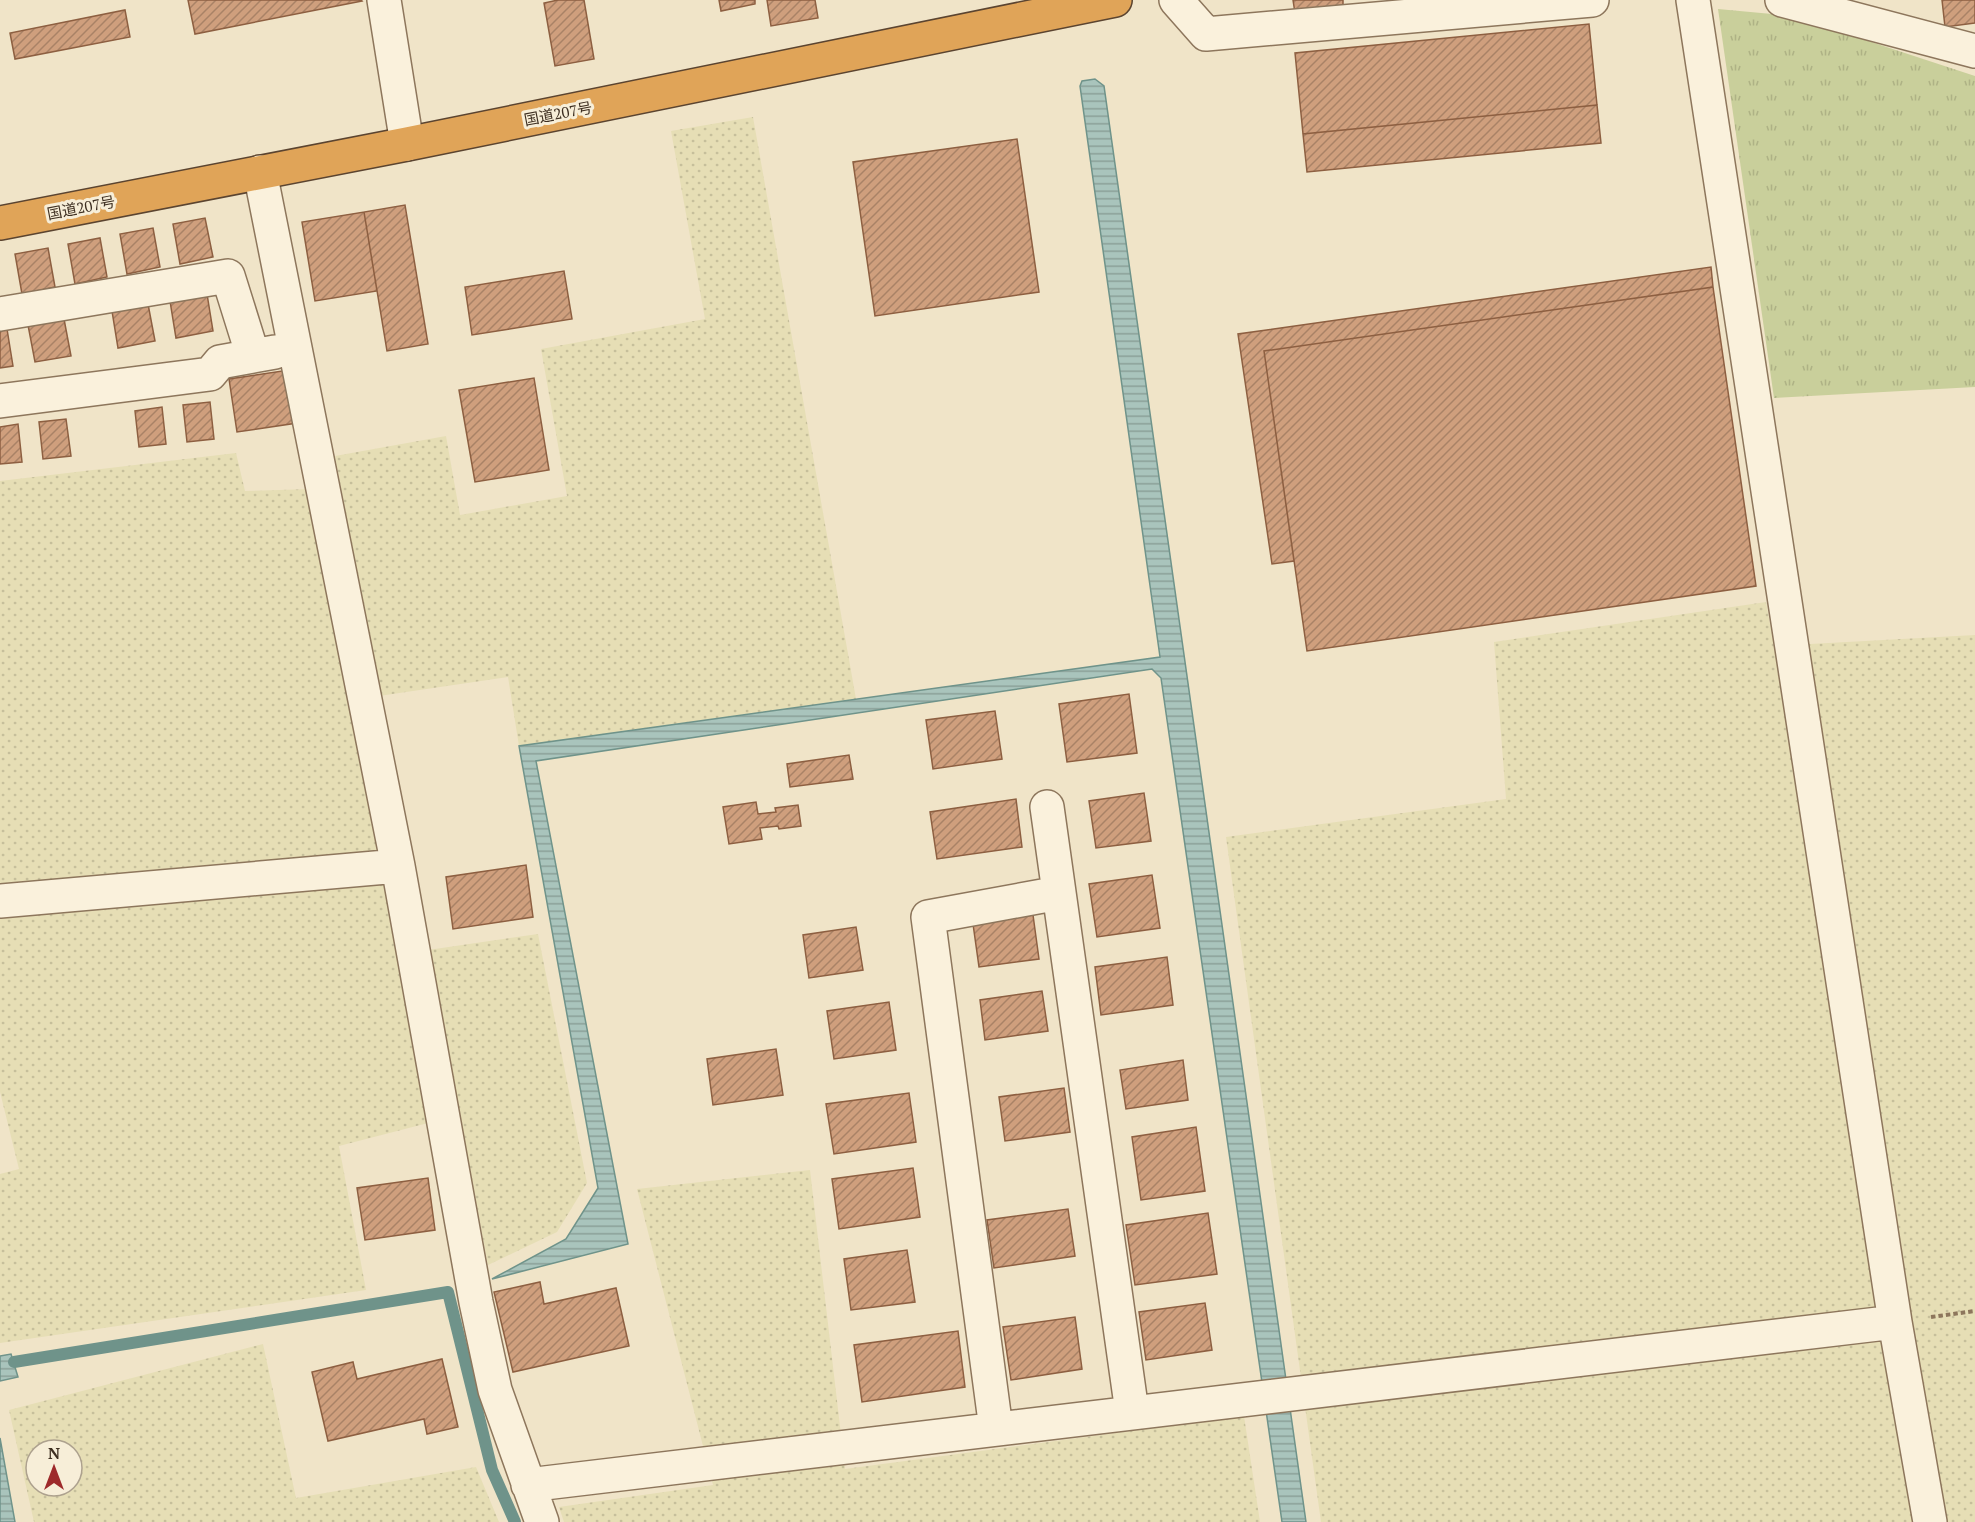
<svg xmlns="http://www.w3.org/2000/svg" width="1975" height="1522" font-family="'PT Serif','Noto Sans JP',serif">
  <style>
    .farmland { fill: url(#farmland-dots); fill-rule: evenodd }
    .grass { fill: url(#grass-tufts) }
    .water { fill: url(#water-rules); stroke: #6f938a; stroke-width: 1.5 }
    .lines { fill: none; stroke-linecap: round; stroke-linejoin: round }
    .stream { stroke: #6f938a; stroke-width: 12 }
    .building { fill: url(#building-hatch); stroke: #8d5f41; stroke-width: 1.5 }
    .street-casing { stroke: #8d765c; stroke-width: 36 }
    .highway-casing { stroke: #5b4430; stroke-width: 36 }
    .path { stroke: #8d765c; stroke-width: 4; stroke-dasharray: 4.5 3; stroke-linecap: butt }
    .street { stroke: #faf1dc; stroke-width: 33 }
    .highway { stroke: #e0a458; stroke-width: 33 }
    .labels { text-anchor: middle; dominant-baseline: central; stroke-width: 6; stroke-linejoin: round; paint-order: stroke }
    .street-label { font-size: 15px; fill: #3d2e20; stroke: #f7eed8 }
  </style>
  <defs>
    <pattern id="farmland-dots" width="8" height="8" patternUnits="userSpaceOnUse" patternTransform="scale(1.5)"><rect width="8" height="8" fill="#e6deb5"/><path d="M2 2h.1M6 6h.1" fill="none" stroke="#c6bf9b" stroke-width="1.8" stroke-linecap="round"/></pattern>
    <pattern id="grass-tufts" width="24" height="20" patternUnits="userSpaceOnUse" patternTransform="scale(1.5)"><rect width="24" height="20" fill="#c9cf9b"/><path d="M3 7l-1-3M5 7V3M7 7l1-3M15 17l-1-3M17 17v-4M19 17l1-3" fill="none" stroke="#aeb285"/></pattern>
    <pattern id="water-rules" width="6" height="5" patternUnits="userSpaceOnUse" patternTransform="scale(1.5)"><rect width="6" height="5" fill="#a9c4bc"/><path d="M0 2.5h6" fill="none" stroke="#8ba098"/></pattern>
    <pattern id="building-hatch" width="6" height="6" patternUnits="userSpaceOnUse" patternTransform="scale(1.5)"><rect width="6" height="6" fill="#cf9f7d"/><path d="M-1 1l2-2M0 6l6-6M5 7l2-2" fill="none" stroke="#a98266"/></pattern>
  </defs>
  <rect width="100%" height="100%" fill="#f0e4c8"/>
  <!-- farmland -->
  <path class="farmland" d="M753,117L856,699L519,746L508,677L379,696L335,456L446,436L460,515L567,496L541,349L705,319L671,131Z
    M236,453L245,491L312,489L432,1122L339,1146L366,1290L0,1343V1174L19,1169L0,1092V481Z
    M1766,602L1774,646L1975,635V1522H1321L1226,837L1506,799L1494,642Z
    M538,934L587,1183L557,1232L488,1265L428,950Z
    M810,1170L845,1469L1244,1416L1260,1522H564L559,1507L713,1485L637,1189Z
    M263,1344L296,1498L476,1467L499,1522H34L9,1410ZM36,1450H72V1486H36Z"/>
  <!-- grass -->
  <path class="grass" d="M1718,9L1792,16L1975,76V387L1774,398Z"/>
  <!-- water -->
  <path class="water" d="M1095,79L1104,86L1306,1522H1282L1161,678L1152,669L536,761L628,1244L492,1279L566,1239L598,1188L519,746L1160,657L1080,86L1082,81Z
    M11,1354L18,1377L0,1381V1356Z
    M0,1438L15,1522H0Z"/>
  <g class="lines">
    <!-- stream -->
    <path class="stream" d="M14,1362L448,1292L492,1470L515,1522"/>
  </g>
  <!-- building -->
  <path class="building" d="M188,0H361L362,1L195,34Z
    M558,0H584L594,59L555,66L544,3Z
    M719,0H755V4L721,11Z
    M767,0H815L818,18L771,26Z
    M1293,0H1343V6L1295,13Z
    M1942,0H1975V23L1945,27Z
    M125,10L130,37L15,59L10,33Z
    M1589,24L1597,105L1303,134L1295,53Z
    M1597,105L1601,143L1307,172L1303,134Z
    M1017,139L1039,292L875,316L853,162Z
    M405,205L428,344L387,351L364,212Z
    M364,212L377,291L315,301L302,222Z
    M205,218L213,257L180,264L173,224Z
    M153,228L160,267L127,274L120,234Z
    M100,238L107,277L75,284L68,244Z
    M48,248L55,287L22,294L15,254Z
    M1711,267L1713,287L1264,351L1294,561L1272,564L1238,334Z
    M564,271L572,319L472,335L465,287Z
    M1713,287L1756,586L1307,651L1264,351Z
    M207,294L213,331L176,338L170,301Z
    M148,304L155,341L118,348L112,311Z
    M64,319L71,356L35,362L28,325Z
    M7,329L13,366L0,368V330Z
    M289,370L297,423L237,432L229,379Z
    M534,378L549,470L475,482L459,390Z
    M210,402L214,439L187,442L183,405Z
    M162,407L166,444L139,447L135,411Z
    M66,419L71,456L43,459L39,422Z
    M18,424L22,462L0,464V427Z
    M1129,694L1137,753L1067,762L1059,704Z
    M995,711L1002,759L933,769L926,720Z
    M849,755L853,779L790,787L787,764Z
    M1144,793L1151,841L1096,848L1089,801Z
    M1016,799L1022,847L937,859L930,812Z
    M756,802L758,814L776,812L775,808L798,805L801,826L779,829L778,826L760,828L762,839L729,844L723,807Z
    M526,865L533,917L453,929L446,877Z
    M1152,875L1160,928L1097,937L1089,884Z
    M1033,915L1039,959L979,967L973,924Z
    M856,927L863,970L809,978L803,935Z
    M1167,957L1173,1005L1101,1015L1095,967Z
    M1042,991L1048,1031L985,1040L980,1000Z
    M889,1002L896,1050L834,1059L827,1011Z
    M776,1049L783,1095L713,1105L707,1059Z
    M1183,1060L1188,1100L1126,1109L1120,1070Z
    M1064,1088L1070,1132L1005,1141L999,1097Z
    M909,1093L916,1142L834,1154L826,1104Z
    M1196,1127L1205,1191L1141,1200L1132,1137Z
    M913,1168L920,1217L839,1229L832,1179Z
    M428,1178L435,1230L365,1240L357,1188Z
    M1068,1209L1075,1256L994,1268L987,1220Z
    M1208,1213L1217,1274L1135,1285L1126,1225Z
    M907,1250L915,1302L851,1310L844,1259Z
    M540,1282L544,1304L616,1288L629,1346L513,1372L494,1292Z
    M1205,1303L1212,1350L1146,1360L1139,1312Z
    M1075,1317L1082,1369L1011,1380L1003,1327Z
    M958,1331L965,1387L862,1402L854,1345Z
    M442,1359L458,1427L427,1434L424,1419L328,1441L312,1372L353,1362L357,1379Z"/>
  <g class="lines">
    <defs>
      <path id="street" d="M384,0L407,144
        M1176,0L1206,34L1592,0
        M1693,0L1895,1322L1930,1522
        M1782,0L1975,51
        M260,172L398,866L476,1302L495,1390L542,1522
        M0,314L228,276L253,356
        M0,401L210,374L220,362L275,352
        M1047,807L1132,1412
        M0,901L398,866
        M996,1429L928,917L1059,893
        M528,1485L1895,1322"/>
      <path id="highway" d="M0,223L407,144L1115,0"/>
    </defs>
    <!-- street casing -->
    <use href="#street" class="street-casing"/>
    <!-- highway casing -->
    <use href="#highway" class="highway-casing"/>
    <!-- path -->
    <path class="path" d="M1931,1317L1975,1311"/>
    <!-- street -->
    <use href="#street" class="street"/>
    <!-- highway -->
    <use href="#highway" class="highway"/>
  </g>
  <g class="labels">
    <!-- street labels -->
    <g class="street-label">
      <text transform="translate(558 113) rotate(-11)">国道207号</text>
      <text transform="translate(81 207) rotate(-11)">国道207号</text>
    </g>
  </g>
  <!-- north arrow -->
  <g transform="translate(54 1468)"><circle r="28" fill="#f7eed8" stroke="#ada18e" stroke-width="1.5"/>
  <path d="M0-4.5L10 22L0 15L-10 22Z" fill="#9e2a2b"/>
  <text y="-9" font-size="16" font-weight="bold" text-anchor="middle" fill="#3d2e20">N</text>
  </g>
</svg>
